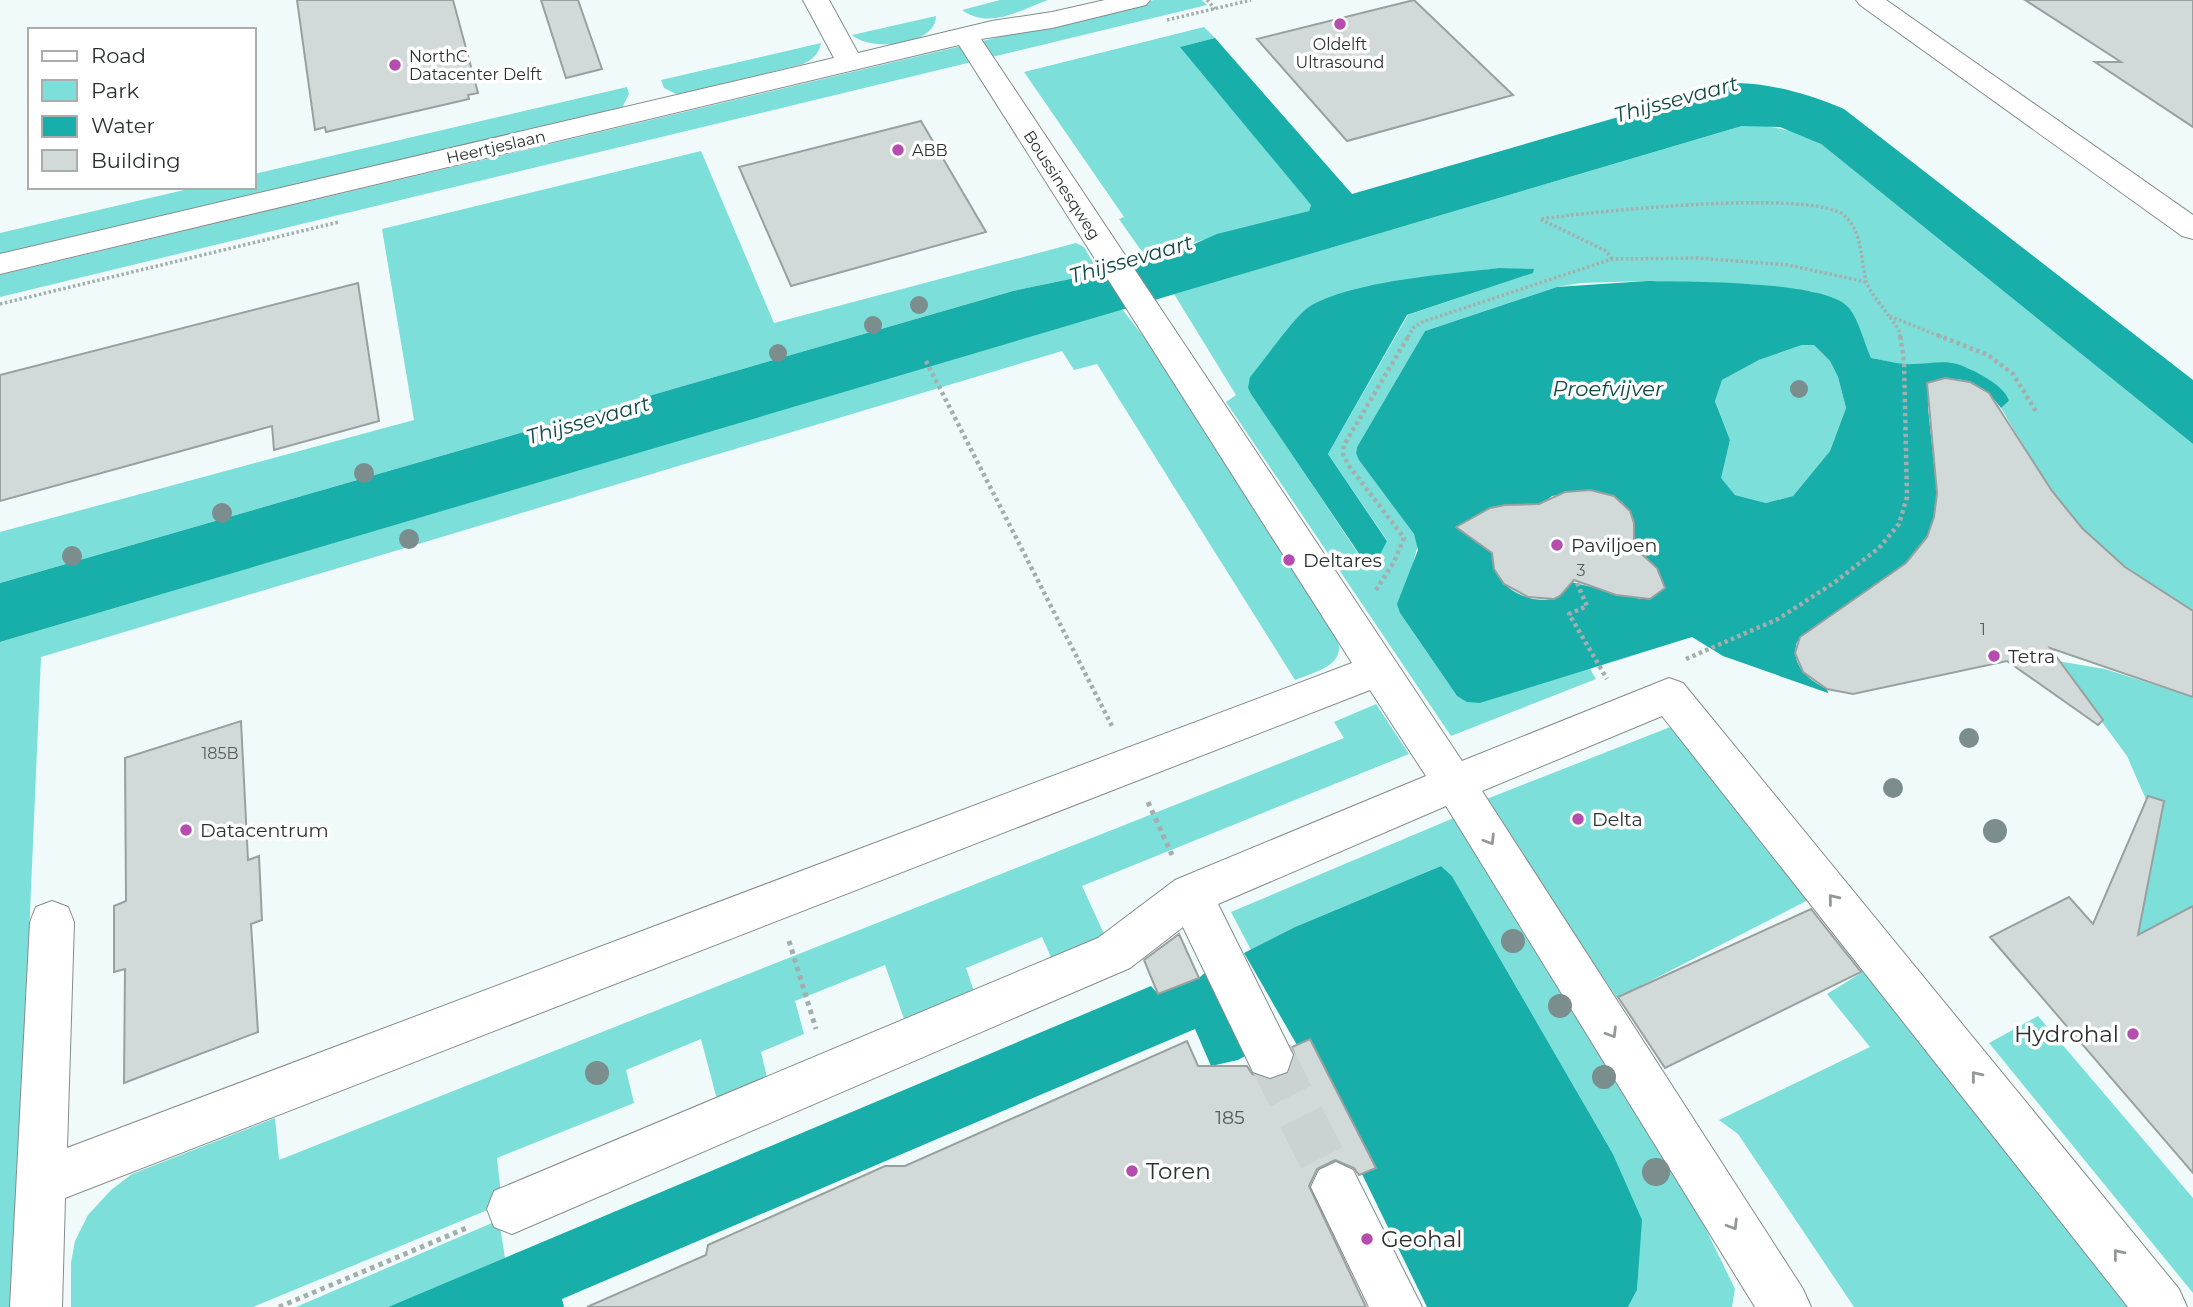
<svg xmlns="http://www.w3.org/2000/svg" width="2193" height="1307" font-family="Montserrat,sans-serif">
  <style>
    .green { fill: #7ddfd9; fill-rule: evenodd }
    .water { fill: #18aea9; fill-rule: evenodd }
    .building { fill: #d1dad9; stroke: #98a1a0; stroke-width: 2 }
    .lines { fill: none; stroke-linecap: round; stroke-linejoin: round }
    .minor-tunnel { stroke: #cad2d2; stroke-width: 46; stroke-dasharray: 46 23; stroke-linecap: butt }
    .minor-casing { stroke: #848d8c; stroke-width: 2 }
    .path-far2 { stroke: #a6adad; stroke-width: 3.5; stroke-dasharray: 2.5 2.5; stroke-linecap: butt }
    .path-far1 { stroke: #a6adad; stroke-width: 4.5; stroke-dasharray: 3.5 3.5; stroke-linecap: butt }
    .path { stroke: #a6adad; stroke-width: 5; stroke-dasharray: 4.5 4.5; stroke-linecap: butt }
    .minor { fill: #fff; fill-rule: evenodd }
    .tree { fill: #7c8d8d }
    .oneway { stroke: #969898 }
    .poi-dot { fill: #b54cae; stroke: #fff; stroke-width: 2.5 }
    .labels { text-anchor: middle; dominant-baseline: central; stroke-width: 7; stroke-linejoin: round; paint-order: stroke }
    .far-poi-label { font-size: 16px; fill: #2d3030; stroke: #fff; text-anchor: start }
    .far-street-label { font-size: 16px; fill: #2d3030; stroke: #fff }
    .number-label { font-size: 16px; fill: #565a5a }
    .poi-label { font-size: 19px; fill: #2d3030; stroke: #fff; text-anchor: start }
    .near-number-label { font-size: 19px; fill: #565a5a }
    .water-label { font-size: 21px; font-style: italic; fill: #0f4946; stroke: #fff }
    .near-poi-label { font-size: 23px; fill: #2d3030; stroke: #fff; text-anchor: start }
  </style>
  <rect width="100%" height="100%" fill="#f1fafa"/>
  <!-- green -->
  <path class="green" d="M1000,0H1048C1020,10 990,30 962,10Z
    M1154,0H1202L1207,5L0,297V275Z
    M936,16C936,46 870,52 852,35Z
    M1204,27L1215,38L1181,47L1311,205L1309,211L1192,243L1189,248L1147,259L1119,219L1124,217L1024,72Z
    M821,43C819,54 813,59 803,64L678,95L664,88L661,80Z
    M627,87L629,94L622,108L0,254V233L197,187H254V174Z
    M1763,125L1800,133L1821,144L2193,444V611C2153,587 2114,562 2082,528C2049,493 2026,449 2001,408L2009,401C1977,368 1959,361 1915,365C1901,366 1884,360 1871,358L1815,292L1749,284L1647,281L1580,283L1557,287L1425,331L1357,447L1356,453L1414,534L1418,544L1400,613L1457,696L1480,703L1589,667L1596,679L1451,736L1226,402L1236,395L1174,294L1742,126ZM1499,268L1534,270L1532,273L1408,315L1328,454L1387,540L1365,564L1248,388L1393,283Z
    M701,151L774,323L1076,243L1084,247L1099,273L1013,291L0,583V532L414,420L382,229Z
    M1122,309L1147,341L1336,635C1349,665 1317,671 1295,680L1097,364L1074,370L1062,351L41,657L13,1307H0V642Z
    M1802,345H1814L1830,361L1838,377L1846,408L1830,451L1793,496L1766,503L1735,495L1720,478L1730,440L1715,400L1722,380L1759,360Z
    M2057,661L2105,669L2193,697V906L2114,947L2148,804L2127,756Z
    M1376,704L1409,754L1082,886L1111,949L1057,971L1042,937L966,968L978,1003L909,1033L885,965L795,1001L804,1034L761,1052L770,1090L720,1111L701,1039L626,1070L634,1103L497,1158L502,1204L253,1307H71V1263L75,1241L88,1215L111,1190L132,1174L275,1118L279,1160L1344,738L1334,722Z
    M1678,724L1814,897L1617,998L1484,800Z
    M1456,817L1698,1213L1735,1289L1732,1307H1628L1637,1290L1641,1220L1613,1154L1452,876L1441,866L1295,927L1251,950L1231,912Z
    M1869,968L2146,1307H1854L1738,1134L1719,1120L1870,1047L1827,994Z
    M2038,1016L2193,1198V1293L1989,1043Z
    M499,1220L505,1258L388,1307H296Z"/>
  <!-- water -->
  <path class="water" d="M1215,38L1352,194L1736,83C1775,84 1808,94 1844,109L2193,380V444L1821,144L1780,127L1742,126L0,642V583L1013,291L1099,273L1169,255L1217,234L1309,211L1311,205L1180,47Z
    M1499,268L1534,269L1533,273L1407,315L1328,454L1387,541L1374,566L1366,564L1251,394L1248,388L1250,377C1263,362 1295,316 1309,307C1350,281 1450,274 1499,268Z
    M1647,281C1685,282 1827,280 1849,308C1859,320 1864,343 1871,358C1884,360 1900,365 1914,364C1927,364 1943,360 1957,364C1972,369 2005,385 2009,401L2001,408C1982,382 1959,371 1929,386L1928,408L1937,493L1934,517L1927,537L1906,563L1797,642C1790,665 1808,680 1827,689L1828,693L1723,656L1692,637L1480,703L1467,702L1457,696L1400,613L1397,604L1418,550L1414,534L1359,460L1356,453L1357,447L1425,331L1557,287ZM1802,345H1814L1830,361L1838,377L1846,408L1830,451L1793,496L1766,503L1735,495L1721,478L1730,440L1715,401L1722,380L1759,360ZM1589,490C1623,495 1635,507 1632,541L1659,572L1662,586L1649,598L1641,599L1567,581L1564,592C1546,609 1510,596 1498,576C1492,567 1495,559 1493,550C1489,540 1476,528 1470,520C1491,504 1514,502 1540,506L1552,496Z
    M1441,866L1452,876L1613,1154L1642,1220L1637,1290L1628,1307H1427L1362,1174L1376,1167L1310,1039L1297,1045L1244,953L1295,927Z
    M1209,969L1252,1052L1238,1060L1211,1066L1195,1029L562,1299L564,1307H388L1151,986L1158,994L1199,978Z"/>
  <!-- building -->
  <path class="building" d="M297,0H453L478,93L468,95L469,99L326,132L325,127L315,130Z
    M541,0H578L602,69L566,78Z
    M1414,0L1513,95L1347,141L1257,39Z
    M2025,0H2193V127L2095,62H2121Z
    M921,121L986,232L791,286L739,167Z
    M358,283L379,421L274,450L272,426L0,501V375Z
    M1945,378L1970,382L1989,393L2052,491L2082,528L2125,567L2193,611V697L2050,648L2103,720L2098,725L2007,661L1853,694L1827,689L1803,672L1795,653L1800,637L1906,563L1927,537L1934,517L1937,493L1927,383Z
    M1590,490L1614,496L1630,511L1634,523V547L1657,568L1665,588L1650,599L1616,595L1574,580L1560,596L1554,599L1528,597L1504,584L1494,569L1492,553L1456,527L1490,508L1505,505L1539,504L1565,492Z
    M241,721L248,860L259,856L262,920L251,924L258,1032L124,1083L125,969L114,972V906L126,901L125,758Z
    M2148,796L2164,801L2138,935L2193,906V1173L1990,937L2069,897L2093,924Z
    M1811,909L1861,972L1665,1068L1618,997Z
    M1179,934L1199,978L1158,994L1144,960Z
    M1310,1039L1376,1168L1359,1175L1354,1168L1335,1160L1317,1169L1309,1186L1366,1307H587L706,1255L708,1245L885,1166H905L1187,1041L1198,1066H1247L1252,1074L1271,1080L1289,1073L1295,1056L1292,1047Z"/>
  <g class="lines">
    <!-- minor-tunnel -->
    <path class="minor-tunnel" d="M1270,1055L1336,1187"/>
    <defs>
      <path id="minor" d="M803,0H829L858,53L992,21L1052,12L1105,0H1150L1146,5L1052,28L981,39L1462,761L1669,678L1683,683L2179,1289L2187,1307H2128L1662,716L1482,791L1803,1289L1811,1307H1755L1446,806L1218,904L1293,1055L1287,1072L1270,1078L1253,1072L1183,927L1130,968L512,1234L494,1227L487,1209L494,1191L1098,938L1175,880L1426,776L1370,690L65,1198L62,1307H10L30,922L36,907L52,901L68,907L74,922L67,1148L1352,663L959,45L0,274V254L834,58Z
        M1856,0H1886L2193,215V239L2182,236L1860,5Z
        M1336,1162L1353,1170L1422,1307H1369L1311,1187L1319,1170Z"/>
    </defs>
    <!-- minor casing -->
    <use href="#minor" class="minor-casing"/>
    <!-- path-far2 -->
    <path class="path-far2" d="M1207,0L1215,9
      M1167,20L1251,0
      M1612,259L1606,251L1540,219C1588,212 1815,188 1845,216C1863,233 1860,259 1866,280C1869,292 1882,306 1889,316
      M0,304L339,222
      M1408,337L1413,328L1422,322L1612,259L1698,258L1788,265L1866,282
      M1900,337L1899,330L1889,316L1942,337"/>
    <!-- path-far1 -->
    <path class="path-far1" d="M1937,335L1988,355L2013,374L2037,413
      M926,361L1113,728
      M1577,583L1587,606L1569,614L1607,679
      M1376,590L1394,562L1404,538L1349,466L1343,454L1344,445L1409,335
      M1686,659L1778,619L1835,582L1879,548L1899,524L1907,497L1904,361L1900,335"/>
    <!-- path -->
    <path class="path" d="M1148,802L1172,855
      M789,941L816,1029
      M279,1307L469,1227"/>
    <!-- minor -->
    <use href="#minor" class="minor"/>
  </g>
  <!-- trees -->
  <g class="tree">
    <circle cx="919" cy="305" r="9"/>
    <circle cx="873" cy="325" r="9"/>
    <circle cx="778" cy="353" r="9"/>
    <circle cx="1799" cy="389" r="9"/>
    <circle cx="364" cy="473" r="10"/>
    <circle cx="222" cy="513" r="10"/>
    <circle cx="409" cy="539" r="10"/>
    <circle cx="72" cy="556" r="10"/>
    <circle cx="1969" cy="738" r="10"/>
    <circle cx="1893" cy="788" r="10"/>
    <circle cx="1995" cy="831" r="12"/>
    <circle cx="1513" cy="941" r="12"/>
    <circle cx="1560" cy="1006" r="12"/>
    <circle cx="597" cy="1073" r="12"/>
    <circle cx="1604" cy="1077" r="12"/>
    <circle cx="1656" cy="1172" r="14"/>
  </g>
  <!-- one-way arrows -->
  <defs><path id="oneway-chevron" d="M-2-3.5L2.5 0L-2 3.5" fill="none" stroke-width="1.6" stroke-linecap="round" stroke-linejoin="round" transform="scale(1.75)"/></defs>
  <g class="oneway">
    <use href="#oneway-chevron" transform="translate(1490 840) rotate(58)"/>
    <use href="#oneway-chevron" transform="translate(1833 899) rotate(-129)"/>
    <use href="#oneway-chevron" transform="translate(1612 1033) rotate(58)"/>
    <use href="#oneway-chevron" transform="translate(1976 1076) rotate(-129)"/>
    <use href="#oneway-chevron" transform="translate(1733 1225) rotate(58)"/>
    <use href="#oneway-chevron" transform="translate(2118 1254) rotate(-129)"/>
  </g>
  <!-- markers -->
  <g class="poi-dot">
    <circle cx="1340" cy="24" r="7"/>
    <circle cx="395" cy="65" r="7"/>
    <circle cx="898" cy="150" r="7"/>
    <circle cx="1557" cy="545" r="7"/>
    <circle cx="1289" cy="560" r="7"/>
    <circle cx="1994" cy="656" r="7"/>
    <circle cx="1578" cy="819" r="7"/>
    <circle cx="186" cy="830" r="7"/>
    <circle cx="2133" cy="1034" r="7"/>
    <circle cx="1132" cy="1171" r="7"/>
    <circle cx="1367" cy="1239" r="7"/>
  </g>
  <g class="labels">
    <!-- far-poi labels -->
    <g class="far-poi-label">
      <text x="1340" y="44" text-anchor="middle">Oldelft<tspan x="1340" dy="18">Ultrasound</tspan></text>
      <text x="409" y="56">NorthC<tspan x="409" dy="18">Datacenter Delft</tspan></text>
      <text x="912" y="150">ABB</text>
    </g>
    <!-- far-street labels -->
    <g class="far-street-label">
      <text transform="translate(496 147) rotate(-13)">Heertjeslaan</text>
      <text transform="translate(1062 185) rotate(57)">Boussinesqweg</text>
    </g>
    <!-- number labels -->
    <g class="number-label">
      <text x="1581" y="570">3</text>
      <text x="1983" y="629">1</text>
      <text x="220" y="753">185B</text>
    </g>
    <!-- poi labels -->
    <g class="poi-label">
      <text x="1571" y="545">Paviljoen</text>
      <text x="1303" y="560">Deltares</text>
      <text x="2008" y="656">Tetra</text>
      <text x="1592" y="819">Delta</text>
      <text x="200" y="830">Datacentrum</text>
    </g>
    <!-- near-number labels -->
    <g class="near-number-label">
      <text x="1230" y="1117">185</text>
    </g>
    <!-- water labels -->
    <g class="water-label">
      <text transform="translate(1676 99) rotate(-15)">Thijssevaart</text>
      <text transform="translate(1131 259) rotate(-16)">Thijssevaart</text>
      <text x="1608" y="388">Proefvijver</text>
      <text transform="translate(588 420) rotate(-16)">Thijssevaart</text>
    </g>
    <!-- near-poi labels -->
    <g class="near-poi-label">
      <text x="2119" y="1034" text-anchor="end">Hydrohal</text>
      <text x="1146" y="1171">Toren</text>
      <text x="1381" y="1239">Geohal</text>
    </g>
  </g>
  <!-- legend -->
  <rect x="28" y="28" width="228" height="161" fill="#ffffff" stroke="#abacac" stroke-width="2"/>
  <rect x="42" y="51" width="35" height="10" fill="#ffffff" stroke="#abacac" stroke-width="2"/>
  <text x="91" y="63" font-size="21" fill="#2d3030">Road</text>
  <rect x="42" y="80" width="35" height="21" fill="#7ddfd9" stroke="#abacac" stroke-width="2"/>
  <text x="91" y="98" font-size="21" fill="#2d3030">Park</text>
  <rect x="42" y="116" width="35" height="21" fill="#18aea9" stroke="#abacac" stroke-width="2"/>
  <text x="91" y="133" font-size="21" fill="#2d3030">Water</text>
  <rect x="42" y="150" width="35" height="21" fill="#d1dad9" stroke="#abacac" stroke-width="2"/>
  <text x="91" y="168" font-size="21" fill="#2d3030">Building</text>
</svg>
